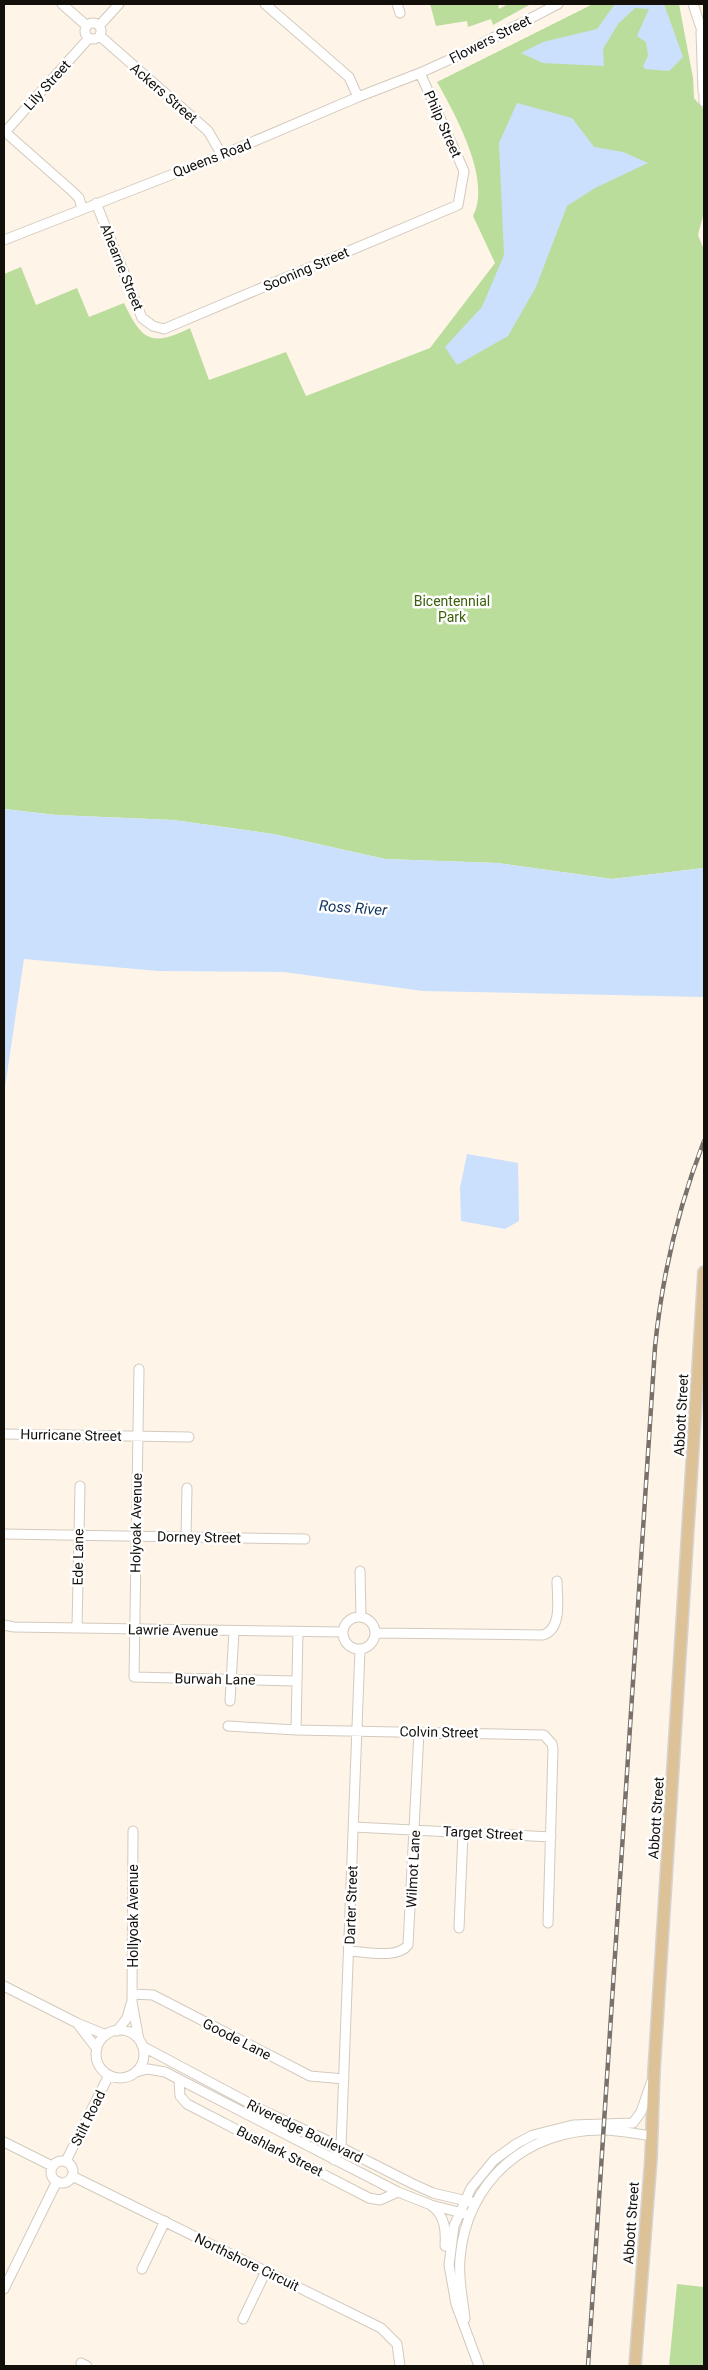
<svg xmlns="http://www.w3.org/2000/svg" width="708" height="2370" font-family="Roboto,sans-serif">
  <style>
    .green { fill: #bbdd9c }
    .water { fill: #cbe0fd }
    .lines { fill: none; stroke-linecap: round; stroke-linejoin: round }
    .minor-casing { stroke: #d3cabe; stroke-width: 11 }
    .major-casing { stroke: #d5d4d3; stroke-width: 14 }
    .minor { stroke: #fff; stroke-width: 9 }
    .major { stroke: #dec297; stroke-width: 11 }
    .rail-casing { stroke: #78726a; stroke-width: 4.5 }
    .rail { stroke: #fff; stroke-width: 2.5; stroke-dasharray: 8; stroke-linecap: butt }
    .labels { text-anchor: middle; dominant-baseline: central; stroke-width: 5; stroke-linejoin: round; paint-order: stroke }
    .street-label { font-size: 14px; fill: #13100c; stroke: #fff }
    .park-label { font-size: 14px; fill: #3d5f0a; stroke: #fff }
    .water-label { font-size: 15px; font-style: italic; fill: #11345f; stroke: #fff }
  </style>
  <rect width="100%" height="100%" fill="#fef4e8"/>
  <!-- green -->
  <path class="green" d="M430,4H498L499,9L508,4H531L493,25L491,19L468,27L467,21L436,26Z
    M593,4H679L693,78L694,98L704,110V212L698,235L704,250V868L612,879L497,863L385,859L273,834L173,820L56,815L4,809V274L21,267L36,305L77,288L89,317L124,303C142,341 152,347 190,328L209,380L286,352L306,396L430,348L495,263L473,216C492,180 455,114 437,82Z
    M677,2284L704,2287V2366H669Z"/>
  <!-- water -->
  <path class="water" d="M615,4H664L683,57L669,71L645,69L643,66L648,56L646,42L637,36L649,9L635,8L618,24L603,49L604,66L543,63L521,53L543,42L597,29Z
    M517,103L572,118L594,147L623,152L648,163L595,188L567,206L536,287L508,336L457,365L445,347L482,307L504,255L499,143Z
    M4,809L56,815L173,820L273,834L385,859L497,863L612,879L704,868V997L423,991L284,972L158,971L24,959L4,1094Z
    M467,1154L518,1163L519,1221L505,1229L461,1221L460,1188Z"/>
  <g class="lines">
    <defs>
      <path id="minor" d="M62,4L87,26
        M265,4L349,77L358,97
        M397,4L400,13
        M693,4L704,37
        M85 31a8 8 0 1 1 16 0a8 8 0 1 1-16 0Z
        M99,26L119,4
        M701,32L703,91
        M100,36L208,131L222,155
        M704,88V102
        M4,131L72,191L79,198L82,208
        M5,132L89,38
        M96,203L142,318L153,326L164,329L458,205L464,171L420,73
        M4,240L222,155L358,97L420,73L464,53L558,4
        M139,1369L134,1677L297,1681
        M4,1434L189,1437
        M4,1534L305,1539
        M186,1537L187,1488
        M360,1571L361,1617
        M343 1633a16 16 0 1 1 32 0a16 16 0 1 1-32 0Z
        M4,1625L14,1627L343,1632
        M77,1627L80,1486
        M375,1633L543,1635C563,1629 557,1597 557,1581
        M230,1701L234,1631
        M228,1726L296,1730L544,1735L552,1744L553,1749L548,1923
        M296,1730L298,1632
        M354,1827L551,1837
        M133,1831L132,2002L139,2040
        M459,1928L463,1833
        M350,1951C366,1952 398,1959 408,1945L419,1732
        M4,1986L77,2023L106,2035
        M132,1994L153,1995L310,2076L344,2079
        M77,2023L97,2049
        M96 2054a24 24 0 1 1 48 0a24 24 0 1 1-48 0Z
        M117,2031L127,2018L131,2004
        M142,2046L266,2112L320,2137L411,2183L433,2193L475,2203
        M136,2072L148,2069L165,2072L398,2192L431,2205L470,2215
        M179,2080L180,2096L187,2104L369,2198L380,2200L398,2192
        M4,2142L52,2166
        M334,2160L341,2147L360,1649
        M66,2161L109,2075
        M51 2172a11 11 0 1 1 22 0a11 11 0 1 1-22 0Z
        M72,2176L381,2328L397,2344L400,2366
        M432,2206C445,2216 446,2230 445,2246
        M142,2269L165,2221
        M4,2289L57,2181
        M243,2319L266,2271
        M465,2319C463,2299 458,2279 460,2259C466,2181 527,2129 603,2130C619,2130 636,2134 652,2136
        M81,2363L87,2366
        M479,2366L456,2304L449,2265L454,2226L471,2188L494,2160L516,2144L533,2135L573,2125L633,2123L641,2112L651,2083"/>
      <path id="major" d="M635,2366L651,2158L654,2071L704,1272"/>
    </defs>
    <!-- minor casing -->
    <use href="#minor" class="minor-casing"/>
    <!-- major casing -->
    <use href="#major" class="major-casing"/>
    <!-- minor -->
    <use href="#minor" class="minor"/>
    <!-- major -->
    <use href="#major" class="major"/>
    <defs>
      <path id="rail" d="M588,2366L655,1347C662,1276 678,1208 704,1141"/>
    </defs>
    <!-- rail casing -->
    <use href="#rail" class="rail-casing"/>
    <!-- rail -->
    <use href="#rail" class="rail"/>
  </g>
  <g class="labels">
    <!-- street labels -->
    <g class="street-label">
      <text transform="translate(490 39) rotate(-27)">Flowers Street</text>
      <text transform="translate(47 85) rotate(-48)">Lily Street</text>
      <text transform="translate(164 93) rotate(41)">Ackers Street</text>
      <text transform="translate(443 124) rotate(66)">Philp Street</text>
      <text transform="translate(212 158) rotate(-21)">Queens Road</text>
      <text transform="translate(122 267) rotate(68)">Ahearne Street</text>
      <text transform="translate(306 269) rotate(-23)">Sooning Street</text>
      <text transform="translate(681 1415) rotate(-87)">Abbott Street</text>
      <text transform="translate(71 1435) rotate(1)">Hurricane Street</text>
      <text transform="translate(136 1523) rotate(-89)">Holyoak Avenue</text>
      <text transform="translate(199 1537) rotate(1)">Dorney Street</text>
      <text transform="translate(78 1557) rotate(-89)">Ede Lane</text>
      <text transform="translate(173 1630) rotate(1)">Lawrie Avenue</text>
      <text transform="translate(215 1679) rotate(1)">Burwah Lane</text>
      <text transform="translate(439 1732) rotate(1)">Colvin Street</text>
      <text transform="translate(656 1818) rotate(-86)">Abbott Street</text>
      <text transform="translate(483 1833) rotate(3)">Target Street</text>
      <text transform="translate(413 1869) rotate(-87)">Wilmot Lane</text>
      <text transform="translate(351 1905) rotate(-88)">Darter Street</text>
      <text transform="translate(133 1916) rotate(-90)">Hollyoak Avenue</text>
      <text transform="translate(237 2039) rotate(27)">Goode Lane</text>
      <text transform="translate(88 2118) rotate(-64)">Stilt Road</text>
      <text transform="translate(305 2131) rotate(26)">Riveredge Boulevard</text>
      <text transform="translate(280 2151) rotate(27)">Bushlark Street</text>
      <text transform="translate(631 2223) rotate(-86)">Abbott Street</text>
      <text transform="translate(247 2262) rotate(26)">Northshore Circuit</text>
    </g>
    <!-- park labels -->
    <g class="park-label">
      <text x="452" y="601">Bicentennial<tspan x="452" dy="16">Park</tspan></text>
    </g>
    <!-- water labels -->
    <g class="water-label">
      <text transform="translate(353 908) rotate(4)">Ross River</text>
    </g>
  </g>
  <!-- border -->
  <rect width="708" height="2370" fill="none" stroke="#13100c" stroke-width="10"/>
</svg>
